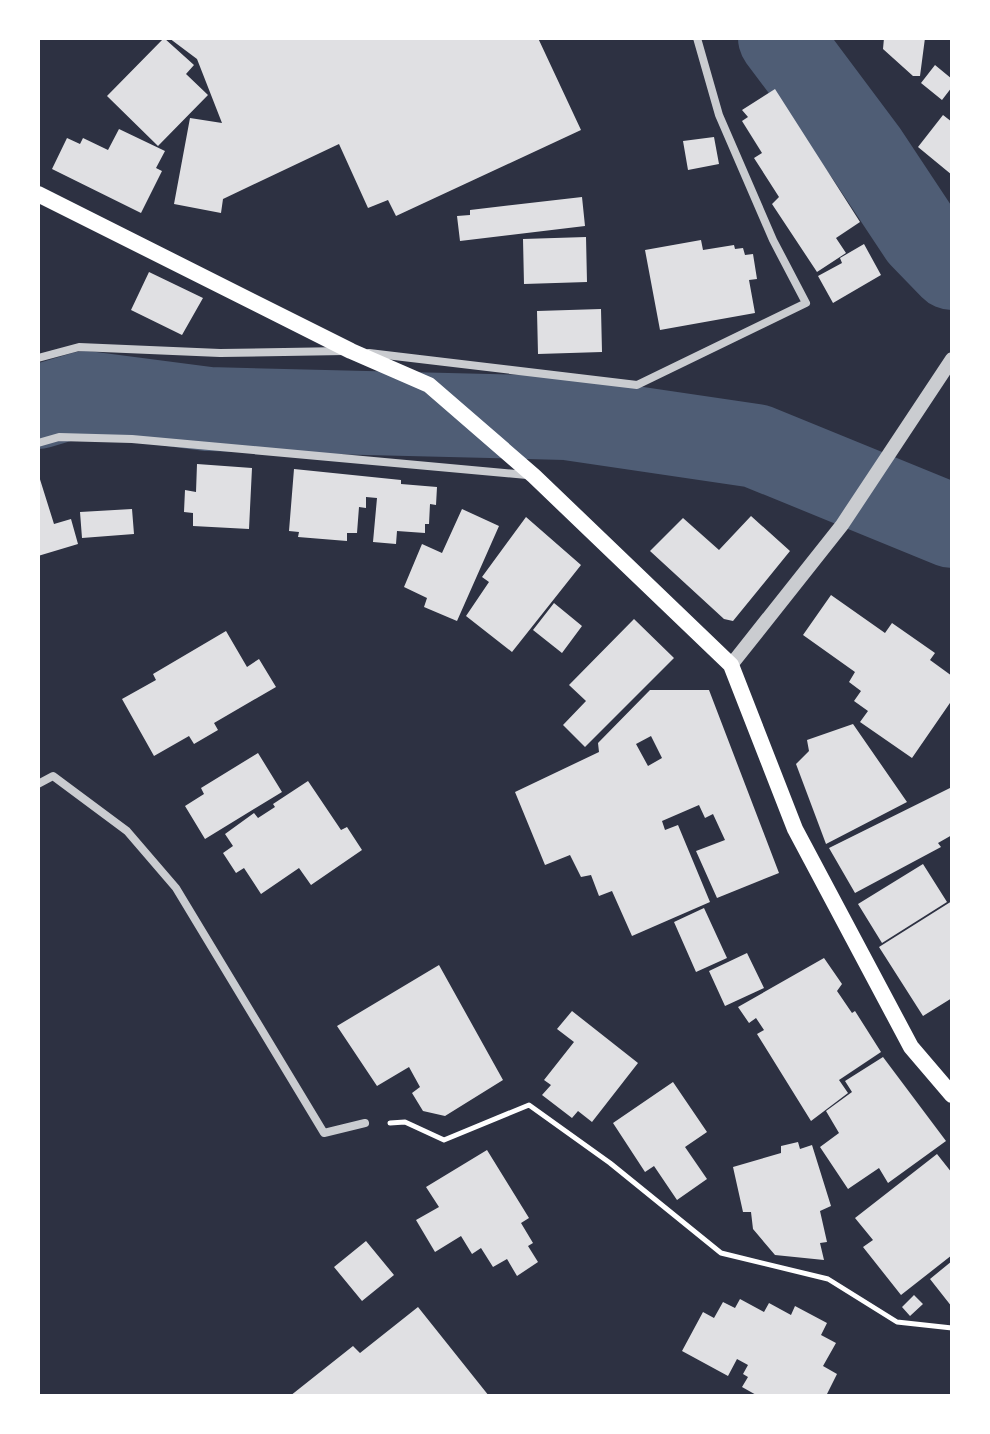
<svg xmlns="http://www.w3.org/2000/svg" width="990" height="1434" font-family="'Open Sans',sans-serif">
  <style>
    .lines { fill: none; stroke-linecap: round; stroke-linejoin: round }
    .river { stroke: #4f5d75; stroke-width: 84 }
    .building { fill: #e0e0e3; fill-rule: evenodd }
    .path { stroke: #fff; stroke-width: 5 }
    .minor { stroke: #caccd0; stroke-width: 8 }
    .tertiary { stroke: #caccd0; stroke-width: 14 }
    .secondary { stroke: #fff; stroke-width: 16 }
  </style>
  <rect width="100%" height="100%" fill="#2d3142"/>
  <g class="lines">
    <!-- river -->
    <path class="river" d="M780,38L866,153L921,236L952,268
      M38,407L85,393L208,409L566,418L756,446L952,526"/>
  </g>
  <!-- building -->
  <path class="building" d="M164,38L194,65L186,74L208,95L158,146L107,96Z
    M169,38H538L581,130L396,216L388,200L368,208L339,144L223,199L221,213L174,204L190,118L222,123L197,59Z
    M884,38H925L920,76H913L883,49Z
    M935,65L952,79V87L942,100L921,83Z
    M775,89L860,222L836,238L846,253L817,272L772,204L779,197L754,158L762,153L742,121L748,117L742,110Z
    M943,115L952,122V175L918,147Z
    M119,129L165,151L156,168L162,171L141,213L52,169L67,138L80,144L83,138L108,150Z
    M714,137L719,164L688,170L683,141Z
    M582,197L585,226L460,241L457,216L470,215V210Z
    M586,237L587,282L524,284L523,239Z
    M701,240L703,250L734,245L735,249L743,248L745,255L753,254L757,279L749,280L755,313L660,330L645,250Z
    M864,244L881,275L833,303L818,276L842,263L840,258Z
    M149,272L203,298L182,335L131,310Z
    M601,309L602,352L538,354L537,311Z
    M197,464L252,468L249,529L193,526V513L184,512L185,490L196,492Z
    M294,469L401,480V484L437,487L436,505L430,504L429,524H425V533L397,531L396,544L373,542L377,498L366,497V508L359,507L357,533H347V541L298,537L299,532L289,531Z
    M38,473L54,524L71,519L78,544L38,556Z
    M132,509L134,534L82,538L80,512Z
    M462,509L499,526L457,621L424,607L427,598L404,587L422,544L442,553Z
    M751,516L790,551L733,621L724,619L650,551L683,518L719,550Z
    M526,517L581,565L512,652L466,616L489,582L482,577Z
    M831,595L885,633L892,623L935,653L930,660L952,676V700L912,758L860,722L868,711L854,701L861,691L849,682L855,672L803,635Z
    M554,603L582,626L562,653L533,630Z
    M634,619L674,658L585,747L563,725L586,701L569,685Z
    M226,631L247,667L259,659L276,687L214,723L218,730L194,744L189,736L154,756L122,699L156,680L153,674Z
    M650,690H709L779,873L717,898L696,851L725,840L713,814L705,818L699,805L662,821L665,830L678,825L710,902L632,936L612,891L599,896L591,875L581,877L570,855L545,865L515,792L599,752L598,743ZM651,736L662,758L648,766L636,744Z
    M853,724L907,802L826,844L796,764L809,751L807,740Z
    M258,753L282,792L205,839L185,806L204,794L201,788Z
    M308,781L341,830L347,827L362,850L311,885L299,868L261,894L244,868L236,873L223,853L233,846L225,834L254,813L258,818L275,807L273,804Z
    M952,787V835L938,843L941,847L855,893L829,848Z
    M923,864L947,902L882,943L858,904Z
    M952,901V998L923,1016L879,947Z
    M704,908L727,958L696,972L674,922Z
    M747,953L764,988L725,1006L709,971Z
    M824,958L842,984L837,991L852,1013L855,1011L881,1052L839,1080L848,1093L811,1121L757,1034L764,1030L756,1018L749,1023L738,1007Z
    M439,965L503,1080L445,1116L423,1111L412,1093L420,1087L409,1067L377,1086L337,1026Z
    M572,1011L638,1063L592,1122L578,1111L572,1118L542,1095L551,1085L544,1080L574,1042L557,1029Z
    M883,1057L946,1141L888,1183L879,1168L848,1189L820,1147L839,1133L826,1111L852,1092L845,1081Z
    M673,1082L707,1132L685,1147L707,1179L677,1200L654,1166L645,1172L613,1123Z
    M798,1142L800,1149L812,1145L831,1206L820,1211L827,1242L820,1243L824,1260L775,1255L753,1229L751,1212H743L733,1167L781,1153V1146Z
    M487,1150L529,1218L521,1223L533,1243L528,1246L538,1262L517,1276L507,1259L493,1267L481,1248L472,1254L461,1236L435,1252L416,1220L439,1207L426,1187Z
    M937,1154L952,1173V1255L901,1295L863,1247L873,1240L855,1218Z
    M366,1241L394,1275L362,1301L334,1267Z
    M952,1261V1307L930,1279Z
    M914,1295L923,1304L910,1316L902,1307Z
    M740,1299L764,1312L769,1303L791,1315L795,1306L827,1323L821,1335L836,1343L823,1366L837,1374L826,1396H758L742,1387L748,1377L743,1374L748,1365L737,1359L728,1376L682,1351L703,1312L714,1318L723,1302L735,1308Z
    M418,1307L489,1396H290L353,1346L360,1353Z"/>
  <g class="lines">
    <!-- path -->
    <path class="path" d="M390,1123L405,1122L444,1140L529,1105L610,1163L721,1253L828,1279L897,1322L952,1328"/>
    <!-- minor -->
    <path class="minor" d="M369,353L637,385L806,303L773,240L719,115L697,38
      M38,358L79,347L220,353L344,351
      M38,443L59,437L132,439L527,475
      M38,784L53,776L127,831L176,888L324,1133L365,1123"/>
    <!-- tertiary -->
    <path class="tertiary" d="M731,665L842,525L952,359"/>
    <!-- secondary -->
    <path class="secondary" d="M38,194L351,351L429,385L534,476L731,665L795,829L911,1047L952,1095"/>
  </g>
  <!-- border -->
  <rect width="990" height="1434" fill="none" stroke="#ffffff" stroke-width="80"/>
</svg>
